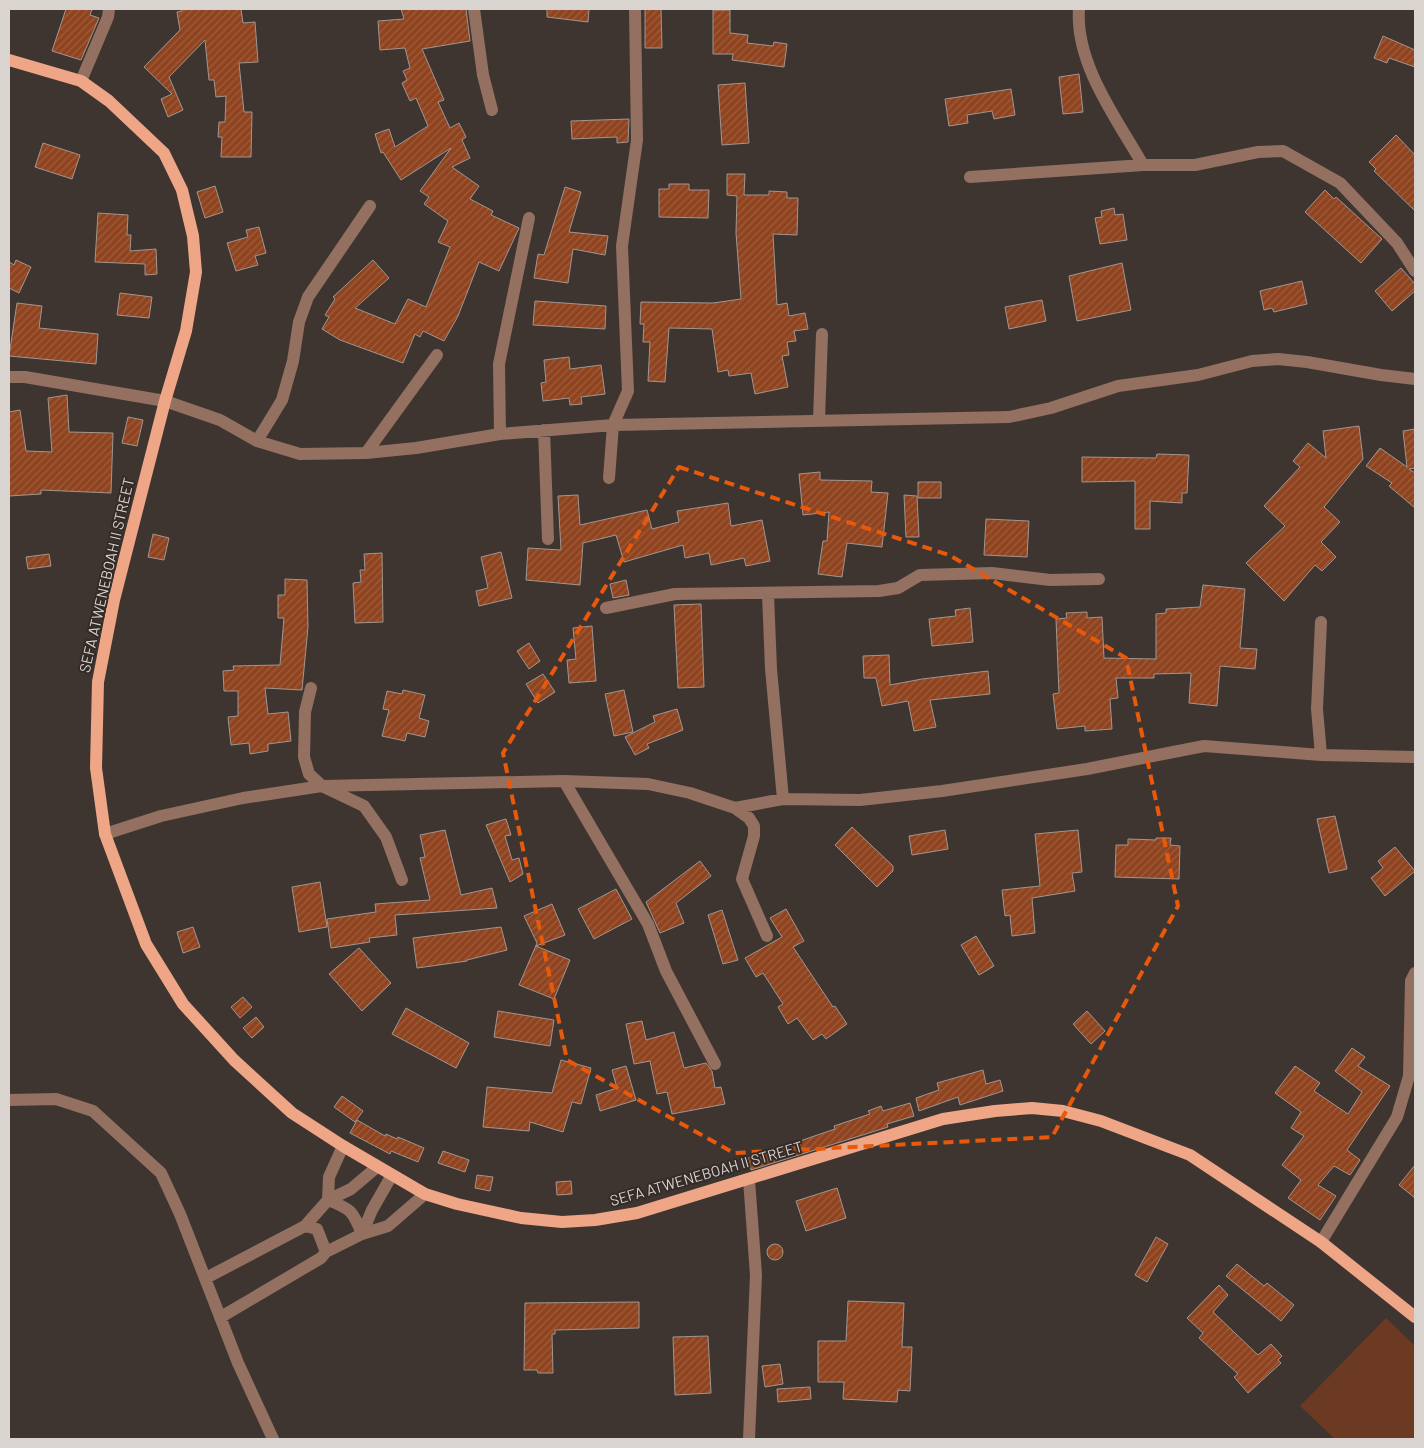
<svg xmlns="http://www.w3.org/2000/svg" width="1424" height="1448" font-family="Barlow,sans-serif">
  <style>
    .pitch { fill: #6c3922 }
    .building { fill: url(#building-hatch); stroke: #a19691 }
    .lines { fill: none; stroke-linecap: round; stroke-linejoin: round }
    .minor { stroke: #937060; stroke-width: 12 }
    .major { stroke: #efa686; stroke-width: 12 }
    .marked { fill: none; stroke: #e8590c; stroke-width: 4; stroke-dasharray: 10 6; stroke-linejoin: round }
    .labels { text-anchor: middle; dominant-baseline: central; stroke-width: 4; stroke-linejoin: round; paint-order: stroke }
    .street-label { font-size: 15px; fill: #dad4d1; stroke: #342b27 }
  </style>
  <defs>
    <pattern id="building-hatch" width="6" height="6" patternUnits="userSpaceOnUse" patternTransform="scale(1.25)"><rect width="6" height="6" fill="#8f431e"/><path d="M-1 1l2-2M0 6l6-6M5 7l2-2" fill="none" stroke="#9e5d3e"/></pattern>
  </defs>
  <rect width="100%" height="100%" fill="#3e3531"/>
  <!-- pitch -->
  <path class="pitch" d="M1386,1318L1415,1346V1439H1335L1300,1406Z"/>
  <!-- building -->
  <path class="building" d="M66,9H92L90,15L99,18L81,60L52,51Z
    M182,9H241L243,23L255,22L258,62L239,63L244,112H252L251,157H221L222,137H218L219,122H225L226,96L216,97L214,80H209L205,40L169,77L183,110L168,117L161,99L172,94L144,67L180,30L177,12L182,11Z
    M401,9H466L470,41L422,49L444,100L438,102L450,128L459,123L466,137L462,140L470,158L452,167L479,186L470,199L493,211L491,215L519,228L499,271L479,262L458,316L444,341L423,331L420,337L415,334L403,363L340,340L322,329L329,317L325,315L335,299L333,297L373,260L389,278L355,308L395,324L408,299L426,307L450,247L438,242L448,221L424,204L429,197L420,191L451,148L401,180L383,152L381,153L375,134L389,129L395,147L428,126L416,98L410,101L402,83L407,80L403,71L410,68L405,48L380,50L378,21L404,19Z
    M547,9H589L588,22L547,17Z
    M645,9H661L662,48H645Z
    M713,10H730V33L748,35L747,43L773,46L774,42L787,44L784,67L732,60L733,54H713Z
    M1383,36L1415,50V67L1389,58L1387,63L1374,58Z
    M1079,74L1083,112L1063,114L1059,77Z
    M745,83L749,143L722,145L718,85Z
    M1011,89L1015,115L994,119L992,111L967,115L968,123L949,126L945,99Z
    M629,119L628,142L617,143V137L572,139L571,121Z
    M1396,135L1415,155V211L1374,171L1376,169L1369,162Z
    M43,143L80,155L72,179L35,167Z
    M727,174H745L744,195H769V191L787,192V198H798L797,235L773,234L777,305L787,303L789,316L805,313L808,329L794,331L796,341L787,342L789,355L782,356L788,387L755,394L751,373L729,376L728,370L718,372L712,329L669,328L665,382L648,381L650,342H643L644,324H640L641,302L713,303L741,299L736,233L737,196L727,195Z
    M669,184H689V190H709L708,218L659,217V189H669Z
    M215,186L223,212L205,218L197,192Z
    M565,187L581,192L569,232L608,236L605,255L573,249L568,283L534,278L538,254L544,255Z
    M1325,190L1334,199L1336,197L1382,239L1361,263L1305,212Z
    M1114,208L1115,215L1123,214L1127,240L1100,244L1095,218L1102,217L1101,211Z
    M98,213L128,215L127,235H131L130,251L156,249L157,274L145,275V264L95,262Z
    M259,227L266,253L255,256L258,265L236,271L227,243L248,237L246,230Z
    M16,260L31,267L19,293L9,288V262L14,265Z
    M1122,263L1131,310L1077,321L1069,276Z
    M1401,268L1415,284V291L1392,311L1375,291Z
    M1302,281L1307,304L1274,312L1272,308L1264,310L1260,291Z
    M120,293L152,297L149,318L117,315Z
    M1042,300L1046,321L1009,329L1005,307Z
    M535,301L606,306L605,329L533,325Z
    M17,303L42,306L39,328L98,334L96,364L9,356Z
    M569,357L570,369L601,365L605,394L581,397L582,404L570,405L569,398L543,401L541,383L546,382L544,360Z
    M67,395L69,432L113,433L111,493L41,490V494L9,496V412L20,410L26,451L52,452L48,398Z
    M128,417L143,420L137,446L122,443Z
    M1359,426L1363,459L1324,507L1340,522L1321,542L1336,557L1322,571L1315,565L1284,601L1246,563L1285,526L1264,506L1300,467L1293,461L1308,443L1326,458L1323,431Z
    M1415,429V468L1409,469L1415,473V508L1389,486L1392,483L1366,466L1380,448L1407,467L1403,431Z
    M1157,454L1189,455L1187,493H1182V503L1150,501V529H1135V481L1082,482V457L1156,458Z
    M820,472V480L872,481L871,492L888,493L882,547L847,543L842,577L818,574L823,541H827L829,512L803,515L799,474Z
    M918,482H941V498H918Z
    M578,495L580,525L647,510L652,529L679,522L677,511L728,503L731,526L762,520L770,561L746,566L744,558L711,565L709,553L685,558L683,545L624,562L616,535L583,543L580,585L526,580L528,548L561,550L558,496Z
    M904,495L917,496L919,537H906Z
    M986,519L1029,521L1027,557L984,555Z
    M153,534L169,538L164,560L148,557Z
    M501,552L512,598L479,606L476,591L488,588L481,557Z
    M382,553L383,622L355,623L353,583L361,582L360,570H365L364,554Z
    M49,554L51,566L28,569L26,557Z
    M285,579L307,580L308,627L302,690L265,688L268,714L288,712L291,741L268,744V751L250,754L249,743L231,745L228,717L238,716V691H224L223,671L234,670L233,666L280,665L284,618H278V595H285Z
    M626,580L629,595L613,598L610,584Z
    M1203,585L1245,589L1240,648L1257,649L1255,669L1220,666L1217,706L1189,703L1191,673L1154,674V678H1116L1118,698L1110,699L1112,729L1085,731V726L1057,729L1053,694L1059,693L1056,619L1067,618L1066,613L1087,612V618L1102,617L1104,658L1156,659V614L1166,613V609L1200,607Z
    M701,604L704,687L678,688L674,605Z
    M970,608L973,642L932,646L929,619L956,616L955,610Z
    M592,626L596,681L569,683L567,660L576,659L573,628Z
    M529,643L540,661L529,669L517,651Z
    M889,655L890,685L922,679L988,671L990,694L930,700L936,727L914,731L908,701L882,706L876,678H864L863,656Z
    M543,674L555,692L538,703L526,684Z
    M403,690L425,695L419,718L429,721L425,737L407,733L405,741L382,736L389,710L383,709L387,691L402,694Z
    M624,690L633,732L614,736L605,694Z
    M677,709L683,730L647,744L649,748L635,755L625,737L655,722L653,716Z
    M1335,816L1347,869L1329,873L1317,819Z
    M506,819L511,835L505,836L512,860L519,858L523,874L510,882L486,825Z
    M852,827L893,866V871L877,887L835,845Z
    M445,830L461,895L492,888L497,908L395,915L397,935L369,938L370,942L331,948L327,919L376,912L375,904L430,900L420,858L425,857L420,835Z
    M945,830L948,849L912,855L909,836Z
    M1078,830L1082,872L1072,873L1075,891L1032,898L1035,933L1012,936L1010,915L1005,916L1002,890L1040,886L1035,834Z
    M1156,838H1171L1170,845L1180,846L1179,879L1115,877L1116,845H1128V839L1156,840Z
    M1395,847L1415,871L1385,896L1371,878L1383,868L1378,861Z
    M700,861L711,876L676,903L684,923L660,933L646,902Z
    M320,882L327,927L299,932L292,887Z
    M616,889L632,919L594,939L578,909Z
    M552,904L565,935L536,946L570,960L554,999L519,985L537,943L524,916Z
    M786,909L804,941L793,947L833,1007L835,1006L847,1024L826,1039L822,1034L813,1040L797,1018L788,1024L778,1007L783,1004L763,973L756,977L745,958L782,937L770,918Z
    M722,910L738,960L723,964L708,915Z
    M193,927L200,947L183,953L177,932Z
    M501,927L507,950L467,960V961L417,968L413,938Z
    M976,936L994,966L979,975L961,945Z
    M359,948L391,983L362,1011L329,974Z
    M243,997L252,1007L240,1018L231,1007Z
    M406,1008L469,1043L456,1068L392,1034Z
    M498,1011L554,1020L550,1046L494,1037Z
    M1087,1011L1105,1031L1091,1044L1073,1024Z
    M256,1017L264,1027L252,1038L243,1028Z
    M642,1021L646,1040L674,1032L684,1068L706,1063L712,1071L715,1088L721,1087L725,1104L672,1114L667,1092L657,1094L650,1061L634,1064L626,1024Z
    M1352,1048L1365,1057L1358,1066L1390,1086L1347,1150L1360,1160L1350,1175L1334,1166L1318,1185L1336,1196L1320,1220L1288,1198L1301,1180L1282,1165L1304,1136L1291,1128L1301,1112L1275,1093L1295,1066L1320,1083L1314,1091L1348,1114L1362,1092L1335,1071Z
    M561,1060L591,1068L581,1104L572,1102L563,1132L530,1122L529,1131L483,1127L487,1087L552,1093Z
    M626,1066L636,1100L600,1111L596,1095L617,1088L612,1070Z
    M983,1070L986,1084L1000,1080L1003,1091L960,1105L958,1097L919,1111L916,1098L939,1090L937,1083Z
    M342,1096L363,1111L355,1122L334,1107Z
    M910,1103L914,1116L887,1124L888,1127L751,1170L748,1158L791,1147L790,1145L797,1142L835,1129L834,1126L870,1114L868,1111L881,1106L883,1111Z
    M357,1120L385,1136L386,1134L397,1139L398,1137L424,1148L418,1162L391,1151L390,1154L350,1133Z
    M443,1151L469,1160L465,1172L438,1163Z
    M1415,1165V1198L1399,1185Z
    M477,1175L493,1177L490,1191L475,1188Z
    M571,1181L572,1194L557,1195L556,1182Z
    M837,1188L846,1218L806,1231L796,1201Z
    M1156,1237L1168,1244L1147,1282L1135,1275Z
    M767 1252a8 8 0 1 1 16 0a8 8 0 1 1-16 0Z
    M1237,1264L1264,1286L1267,1283L1294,1305L1281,1321L1226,1276Z
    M1219,1285L1228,1295L1213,1312L1258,1355L1271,1344L1282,1356L1278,1360L1281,1363L1248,1393L1234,1377L1238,1374L1199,1338L1203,1333L1187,1318Z
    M848,1301L904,1303L902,1347H912L910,1391L898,1390L897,1402L843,1399L844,1382H818V1341H846Z
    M639,1302V1328L555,1330V1334H552L553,1373H538L537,1370H524L525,1303Z
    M708,1336L711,1393L675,1395L673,1337Z
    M780,1364L783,1384L765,1387L762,1366Z
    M810,1387L811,1399L778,1402L777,1389Z"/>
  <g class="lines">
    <!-- minor -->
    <path class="minor" d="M474,9L483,75L492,110
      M1079,9C1075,64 1117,119 1143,165H1195L1258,152L1283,151L1340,183L1397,243L1415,271
      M81,81L108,17L109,9
      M970,177L1143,165
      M9,377H25L165,401L220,420L257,441L300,454L366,453L416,448L500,434L613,425L1009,417L1051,408L1118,386L1198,375L1252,361L1278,359L1307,362L1381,375L1415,379
      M819,420L822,334
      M544,430L548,539
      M500,434L499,364L529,218
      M257,441L282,400L293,361L299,322L308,297L370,206
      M366,453L437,355
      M609,478L613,425L628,391L622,246L637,140L635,9
      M768,594L771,669L783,799
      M606,608L675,594L879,591L898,588L920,575L992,573L1050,580L1099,579
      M1321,622L1317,709L1321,755
      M311,688L305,712L304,757L309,774L322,786L364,806L386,837L402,880
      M564,781L648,924L666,971L715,1064
      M735,808L749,818L754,826V836L742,879L767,936
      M105,834L161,816L243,798L322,786L564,781L648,784L690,793L735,808L783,799L860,800L942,791L1087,769L1204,746L1321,755L1415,757
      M9,1100L56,1099L93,1111L161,1173L180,1214L238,1363L273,1439
      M749,1180L756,1275L749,1439
      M328,1200L329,1177L343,1146
      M328,1200C351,1209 353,1211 362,1234
      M305,1226L328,1200L351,1189L377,1167
      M362,1234L372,1210L392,1175
      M1321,1242L1397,1117L1409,1076L1411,981L1415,973
      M326,1252L362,1234L388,1226L425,1194
      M206,1278L305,1226L317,1229L326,1252L321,1258L221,1317"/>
    <!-- major -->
    <path class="major" d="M9,60L81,81L109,101L164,153L182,190L193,236L196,272L186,331L165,401L114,600L98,682L96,768L105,834L146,944L183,1004L234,1060L292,1113L343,1146L425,1194L457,1204L521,1218L562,1222L595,1220L637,1213L943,1119L995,1111L1032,1108L1063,1111L1101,1121L1190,1155L1321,1242L1415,1317"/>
  </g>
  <!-- marked area -->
  <path class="marked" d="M679,467L949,555L1126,658L1178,906L1052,1137L734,1153L567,1060L503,753Z"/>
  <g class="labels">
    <!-- street labels -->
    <g class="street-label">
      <text transform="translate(106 575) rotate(-77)">SEFA ATWENEBOAH II STREET</text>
      <text transform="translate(706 1173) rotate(-16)">SEFA ATWENEBOAH II STREET</text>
    </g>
  </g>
  <!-- border -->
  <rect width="1424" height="1448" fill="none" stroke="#dad4d1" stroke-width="20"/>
</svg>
